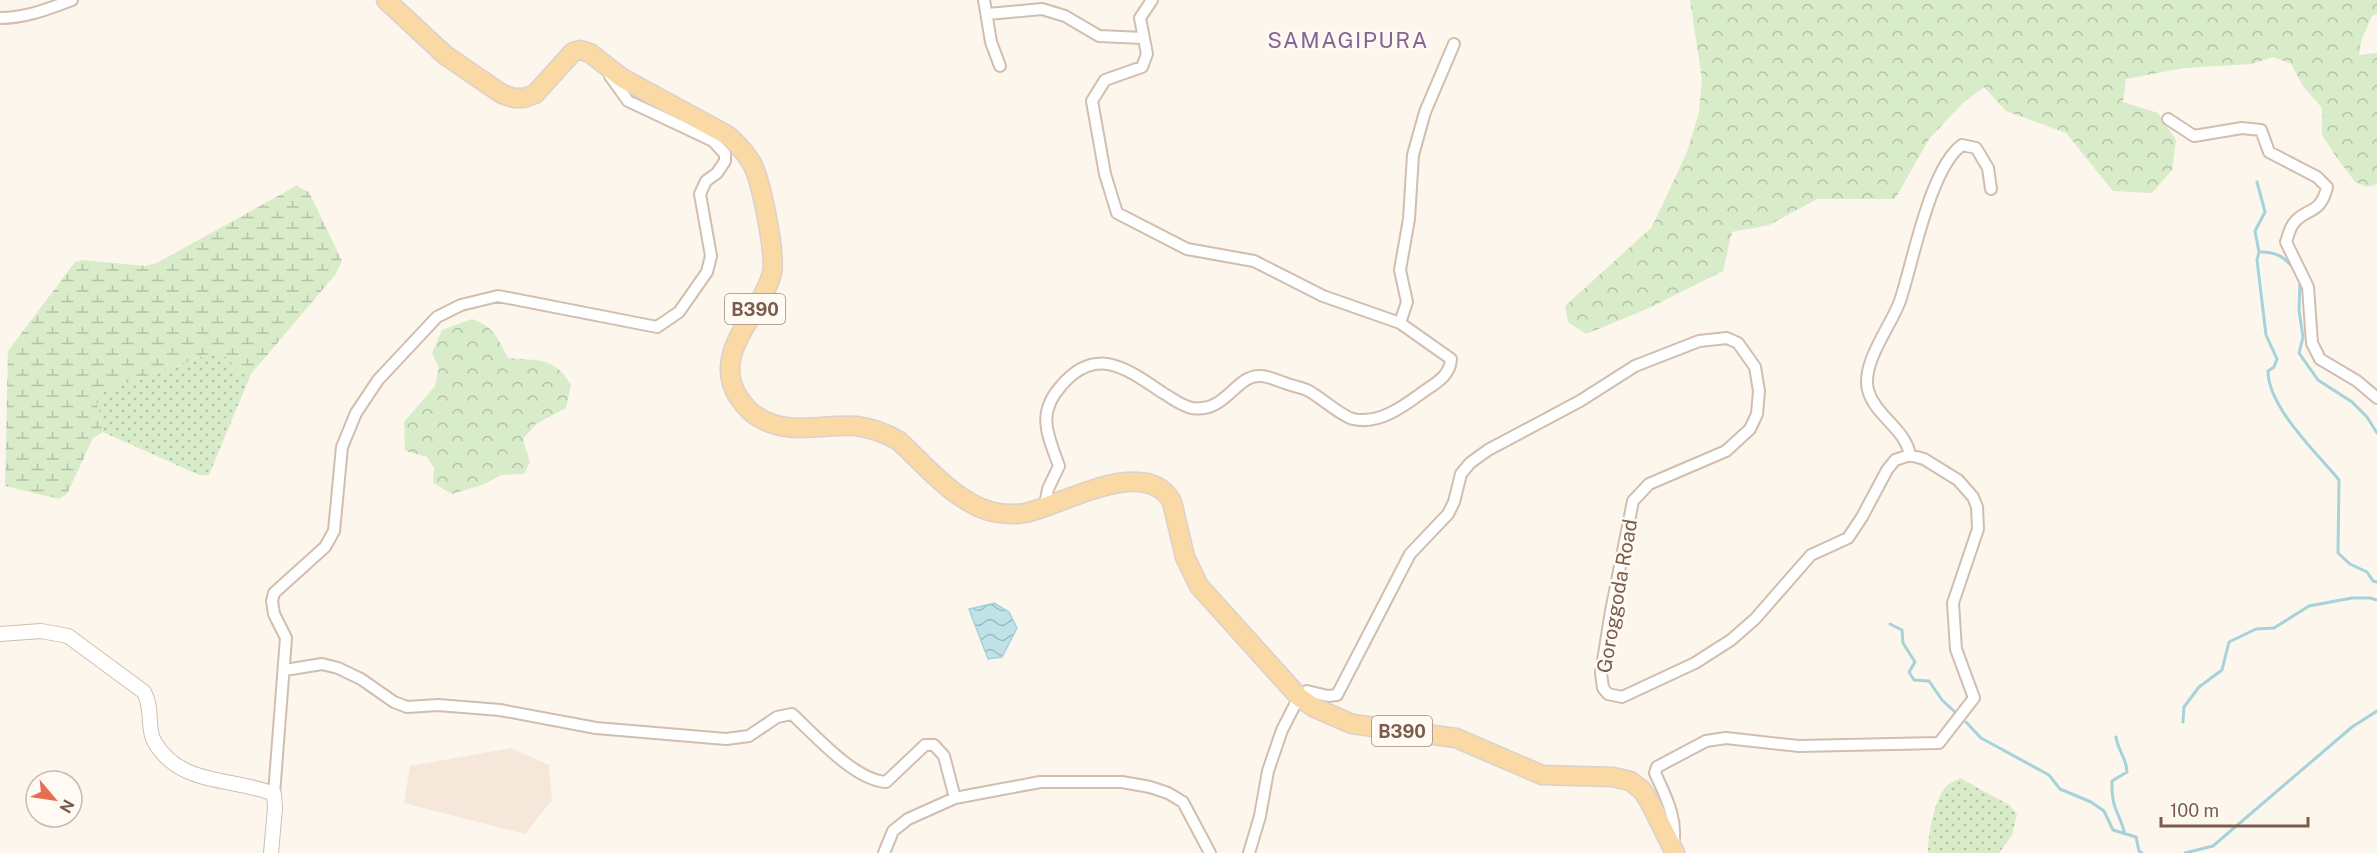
<svg xmlns="http://www.w3.org/2000/svg" width="2377" height="853" font-family="'Public Sans',sans-serif">
  <style>
    .residential { fill: #f5e8da }
    .grass { fill: url(#grass-dots) }
    .forest { fill: url(#forest-crowns) }
    .wetland { fill: url(#wetland-marsh) }
    .water { fill: url(#water-waves); stroke: #a5d3da; stroke-width: 1.5 }
    .lines { fill: none; stroke-linecap: round; stroke-linejoin: round }
    .stream { stroke: #a5d3da; stroke-width: 3 }
    .minor-casing { stroke: #d1beb0; stroke-width: 14 }
    .tertiary-casing { stroke: #d1beb0; stroke-width: 16 }
    .primary-casing { stroke: #dad1cd; stroke-width: 21 }
    .minor { stroke: #fff; stroke-width: 10 }
    .tertiary { stroke: #fff; stroke-width: 14 }
    .primary { stroke: #fbd9a5; stroke-width: 18 }
    .labels { text-anchor: middle; dominant-baseline: central; stroke-width: 5; stroke-linejoin: round; paint-order: stroke }
    .shield { fill: #fffaf3; stroke: #a28b7f; stroke-width: 1.5 }
    .shield-label { font-size: 18px; font-weight: bold; fill: #7a5c4d }
    .street-label { font-size: 20px; fill: #7a5c4d; stroke: #fffaf3 }
    .quarter-label { font-size: 22px; letter-spacing: 1.5px; fill: #846695; stroke: #fffaf3 }
  </style>
  <defs>
    <pattern id="grass-dots" width="8" height="8" patternUnits="userSpaceOnUse" patternTransform="scale(1.5)"><rect width="8" height="8" fill="#d8ecc9"/><path d="M2 2h.1M6 6h.1" fill="none" stroke="#b4c2a5" stroke-width="1.8" stroke-linecap="round"/></pattern>
    <pattern id="forest-crowns" width="20" height="18" patternUnits="userSpaceOnUse" patternTransform="scale(1.5)"><rect width="20" height="18" fill="#d8ecc9"/><path d="M2 6a3 3 0 1 1 6 0M12 15a3 3 0 1 1 6 0" fill="none" stroke="#b4c2a5"/></pattern>
    <pattern id="wetland-marsh" width="20" height="14" patternUnits="userSpaceOnUse" patternTransform="scale(1.5)"><rect width="20" height="14" fill="#d8ecc9"/><path d="M1 5h8M5 5V1M11 12h8M15 12V8" fill="none" stroke="#b4c2a5"/></pattern>
    <pattern id="water-waves" width="16" height="10" patternUnits="userSpaceOnUse" patternTransform="scale(1.5)"><rect width="16" height="10" fill="#bfe3e8"/><path d="M0 5q4-4 8 0t8 0" fill="none" stroke="#a0bbbe"/></pattern>
  </defs>
  <rect width="100%" height="100%" fill="#fdf6ec"/>
  <!-- residential -->
  <path class="residential" d="M511,748L549,765L552,800L525,834L404,803L410,766Z"/>
  <!-- grass -->
  <path class="grass" d="M215,352L228,358L240,374H251L209,475H199L103,432L97,404L104,391Z
    M1960,778L2009,805L2017,814L2012,835L1999,853H1928C1928,833 1933,806 1944,789C1947,784 1955,781 1960,778Z"/>
  <!-- forest -->
  <path class="forest" d="M1690,0H2377V14L2372,16L2361,41L2359,55L2377,53V184L2367,187L2355,182L2333,152L2322,135V108L2303,86L2291,64L2273,57L2252,64L2184,68L2126,79L2123,102L2158,113L2176,140L2172,170L2152,193L2113,191L2066,133L2006,111L1984,87L1962,104L1929,139L1895,199H1817L1769,225L1732,232L1723,271L1647,309L1586,334L1568,322L1565,306L1652,227L1687,152L1699,112L1702,79Z
    M472,319C494,326 498,339 508,358C538,361 554,356 571,385L566,408L536,424L523,439L530,462L524,474L501,475L485,484L452,494L433,483L434,468L427,457L405,451L404,422L435,386L439,368L432,353L442,330Z"/>
  <!-- wetland -->
  <path class="wetland" d="M296,186L309,192L342,261L335,275L251,374H240L228,358L215,352L104,391L97,404L103,432L93,438L67,494L59,499L5,486L8,351L75,262L83,260L145,266L157,263Z"/>
  <!-- water -->
  <path class="water" d="M994,603L1009,612L1017,628L1002,657L988,659L969,609Z"/>
  <g class="lines">
    <!-- stream -->
    <path class="stream" d="M2257,182L2265,212L2255,231L2259,252C2275,251 2285,257 2294,269
      M2259,252L2257,260L2266,335L2277,359L2274,367L2268,371C2268,407 2316,452 2339,480L2338,553L2350,564L2367,572L2373,581L2377,582
      M2300,280L2299,310L2303,337L2299,353L2318,380L2352,402L2367,417L2377,433
      M1890,624L1902,630L1903,643L1915,662L1909,672L1914,680L1929,681L1942,700L1955,712
      M1966,722L1981,738L2049,775L2060,789L2091,802L2104,811L2113,830L2136,837L2139,851L2142,853
      M2183,722L2184,707L2199,687L2222,670L2229,642L2256,629L2274,628L2309,606L2352,598H2370L2377,600
      M2116,737C2118,751 2127,759 2127,772L2112,781C2111,809 2119,811 2125,834
      M2185,853L2213,846L2352,727L2377,711"/>
    <defs>
      <path id="minor" d="M984,0L991,42L1000,66
        M988,14L1042,9L1065,16L1099,36L1143,38
        M0,18C26,18 48,9 72,0
        M2168,119L2194,136L2242,128L2261,130L2269,152L2317,177L2327,187C2321,215 2305,208 2294,223C2290,227 2288,236 2286,242L2308,287L2312,343L2320,359L2357,381L2377,398
        M1400,323L1407,302L1400,270L1409,219L1413,155L1425,112L1454,44
        M1910,455C1905,428 1875,416 1868,390C1861,363 1891,326 1900,301C1913,262 1930,168 1962,145L1976,148L1988,168L1991,189
        M1045,505L1048,489L1059,466C1048,435 1036,414 1061,386C1096,345 1126,368 1163,393C1172,398 1181,406 1192,408C1226,413 1235,376 1259,376C1267,375 1278,381 1285,383C1292,386 1300,387 1307,390C1321,397 1339,415 1353,419C1379,425 1404,406 1423,392C1436,383 1450,376 1451,359L1400,323L1323,296L1254,261L1187,249L1117,213L1105,174L1092,101L1105,80L1142,67L1147,54L1140,18L1152,0
        M285,670L322,664L338,668L361,679L394,702L407,707L438,705L500,710L596,728L726,739L749,736L777,717L792,714C815,735 854,780 886,782L925,745H934L944,756L955,798
        M1302,699L1307,691L1328,696L1337,695L1410,554L1448,514L1454,502L1461,474L1470,463L1488,450L1580,401L1635,366L1699,341L1727,338L1738,343L1755,367L1759,391L1757,414L1750,429L1726,451L1649,484L1633,501L1611,611L1601,673L1603,688L1608,694L1622,697L1695,663L1731,640L1755,619L1811,555L1848,538L1862,517L1887,470L1895,460L1910,455L1924,459L1958,480L1973,497L1977,507L1978,529L1953,603L1956,649L1974,698L1939,743L1799,746L1726,738L1706,741L1657,767L1655,773C1666,797 1678,819 1673,846
        M274,794L286,638L274,614L272,601L274,593L325,547L334,531L342,447L356,413L378,380L437,317L461,305L498,296L657,327L679,312L707,272L711,256L700,194L706,181L717,173L725,161V154L713,141L628,101L610,76
        M884,853L893,831L908,819L955,798L1040,782H1122L1150,787L1168,793L1183,802L1210,853
        M1249,853L1260,816L1268,771L1282,730L1299,697"/>
      <path id="tertiary" d="M0,634L41,631L68,636L144,692C153,708 147,729 154,741C180,787 233,777 274,794L275,808L271,853"/>
      <path id="primary" d="M386,0L445,55L502,94L514,98H524L535,94L573,52L580,50L590,53L622,78L727,135C737,143 744,151 751,162C761,178 776,255 772,273C762,314 709,353 739,398C744,405 750,413 758,417C788,436 823,424 856,426C871,428 886,433 899,441C926,466 956,503 993,512C1004,514 1015,515 1025,513C1063,505 1146,454 1172,502L1185,557L1199,586L1299,697L1313,707L1352,724L1456,738L1542,775L1613,777L1630,781L1642,790L1649,801L1675,853"/>
    </defs>
    <!-- minor casing -->
    <use href="#minor" class="minor-casing"/>
    <!-- tertiary casing -->
    <use href="#tertiary" class="tertiary-casing"/>
    <!-- primary casing -->
    <use href="#primary" class="primary-casing"/>
    <!-- minor -->
    <use href="#minor" class="minor"/>
    <!-- tertiary -->
    <use href="#tertiary" class="tertiary"/>
    <!-- primary -->
    <use href="#primary" class="primary"/>
  </g>
  <g class="labels">
    <!-- shield labels -->
    <g class="shield">
      <rect x="725" y="294" width="60" height="30" rx="4.5"/>
      <rect x="1372" y="716" width="60" height="30" rx="4.5"/>
    </g>
    <g class="shield-label">
      <text x="755" y="309">B390</text>
      <text x="1402" y="731">B390</text>
    </g>
    <!-- street labels -->
    <g class="street-label">
      <text transform="translate(1617 596) rotate(-80)">Goroggoda Road</text>
    </g>
    <!-- quarter labels -->
    <g class="quarter-label">
      <text x="1348" y="40">SAMAGIPURA</text>
    </g>
  </g>
  <!-- north arrow -->
  <g transform="translate(54 799) rotate(119)"><circle r="28" fill="#fffaf3" stroke="#cabbb1" stroke-width="1.5"/>
  <path d="M0-4.5L10 22L0 15L-10 22Z" fill="#e76f51"/>
  <text y="-9" font-size="16" font-weight="bold" text-anchor="middle" fill="#7a5c4d">N</text>
  </g>
  <!-- scale -->
  <path d="M2161 817v9h147v-9" fill="none" stroke="#7a5c4d" stroke-width="3"/>
  <text x="2170" y="817" font-size="18" fill="#7a5c4d" stroke="#fffaf3" stroke-width="4.5" paint-order="stroke">100 m</text>
</svg>
